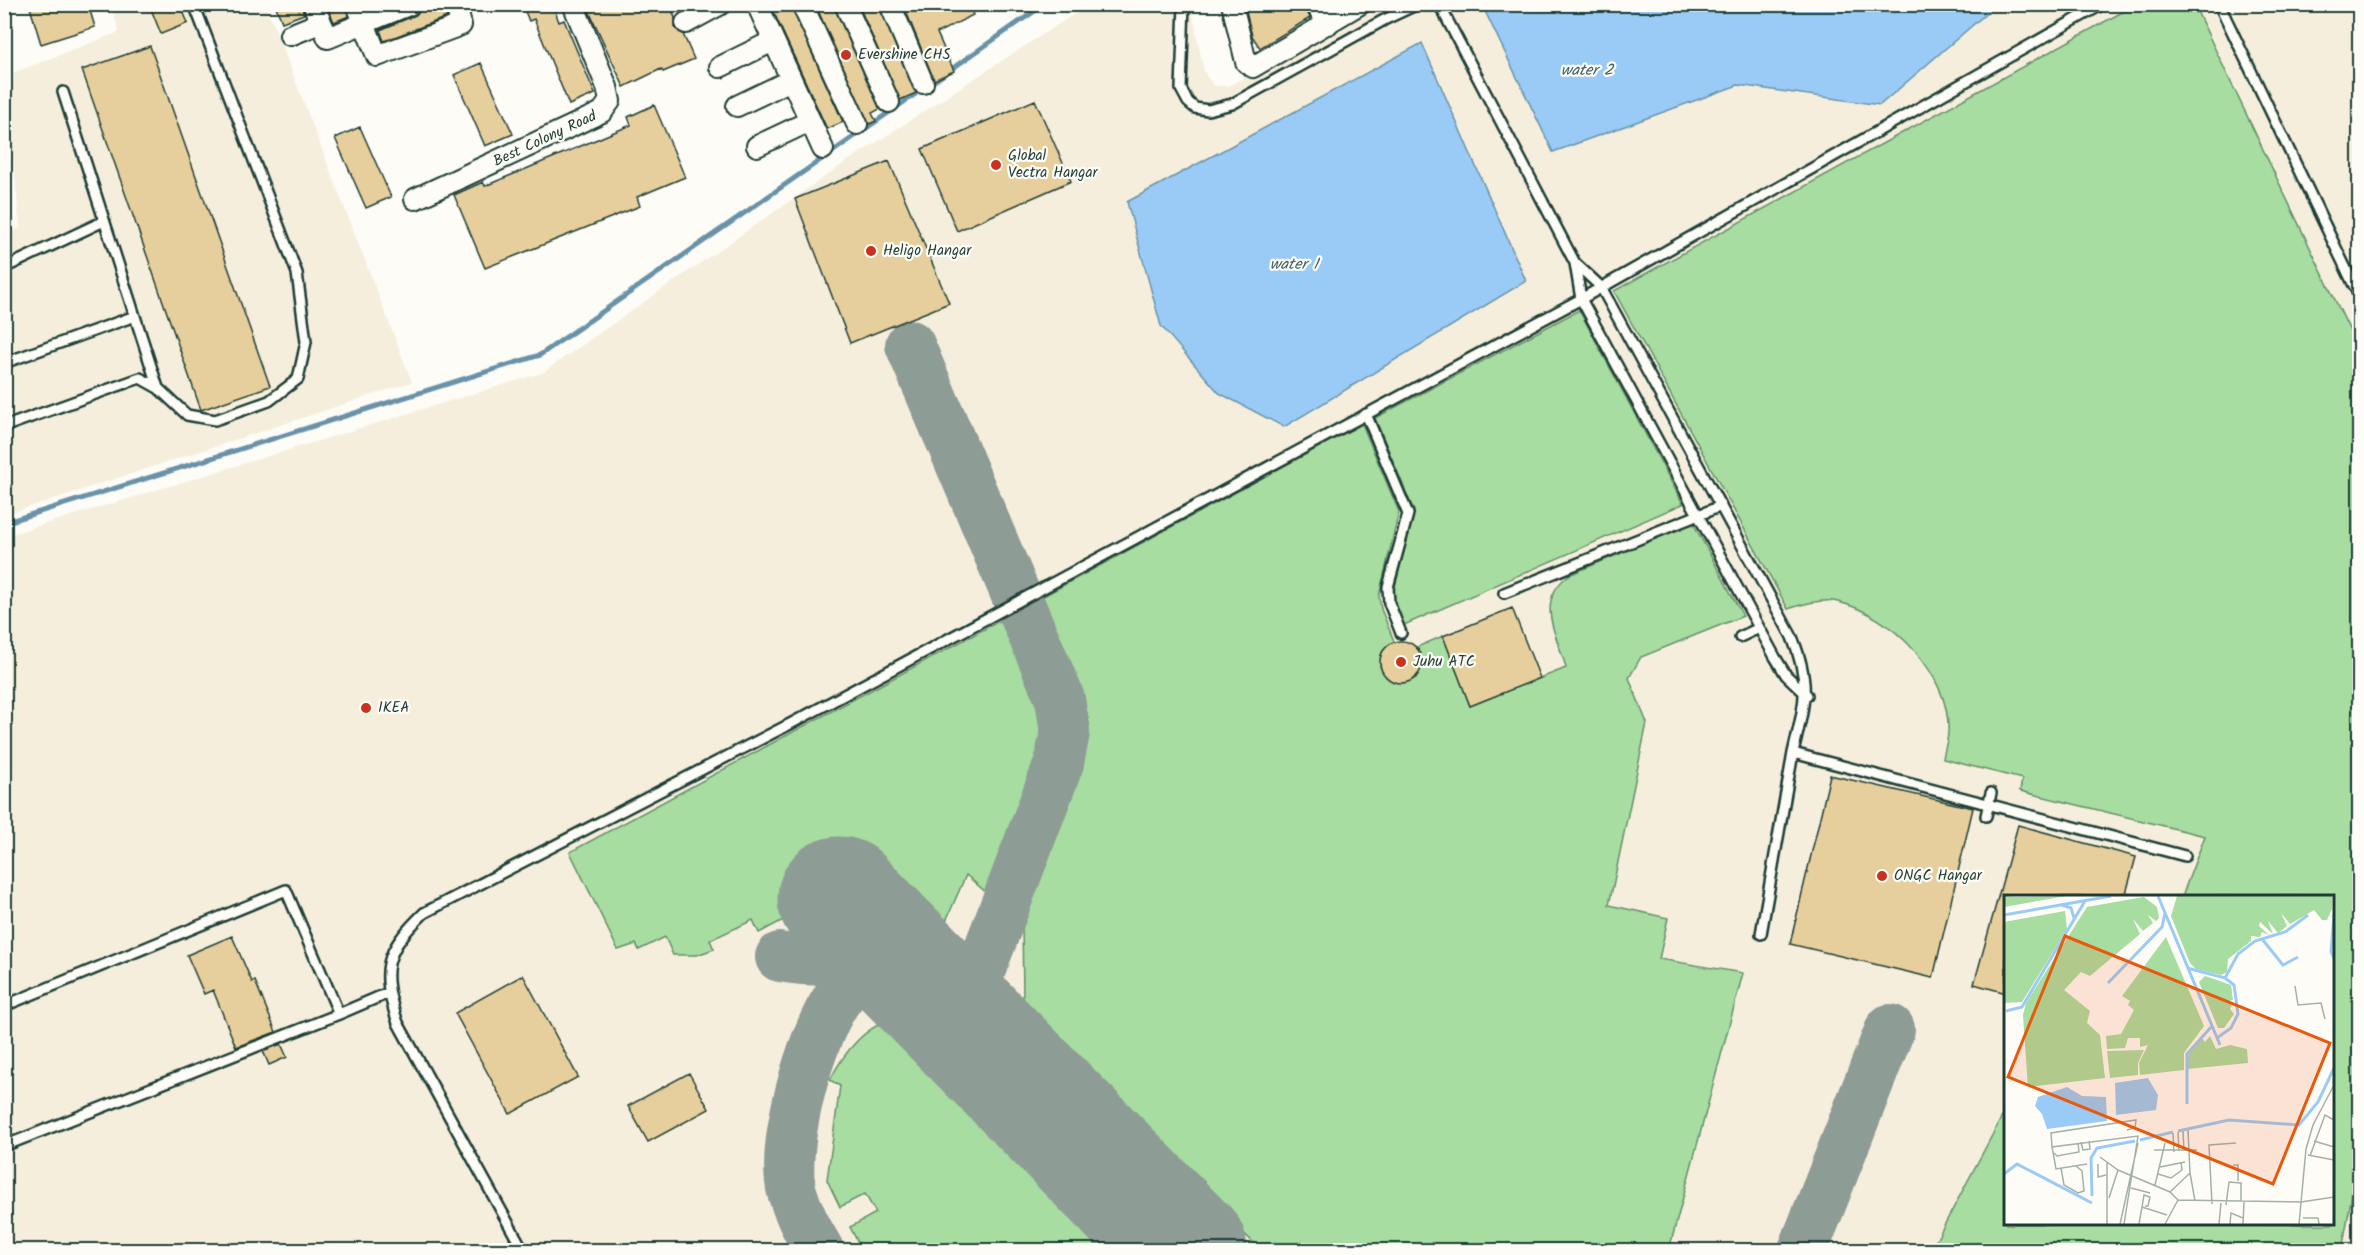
<svg xmlns="http://www.w3.org/2000/svg" width="2364" height="1255" font-family="Kalam,sans-serif">
  <style>
    .built { fill: #f6eedc; fill-rule: evenodd }
    .green { fill: #a7dda0; stroke: #638d6a; stroke-width: 1.5 }
    .water { fill: #9acbf6; stroke: #6992a8; stroke-width: 1.5 }
    .lines { fill: none; stroke-linecap: round; stroke-linejoin: round }
    .stream { stroke: #6992a8; stroke-width: 5 }
    .taxiway { stroke: #8e9c96; stroke-width: 50 }
    .runway { stroke: #8e9c96; stroke-width: 123 }
    .building { fill: #e7cf9d; stroke: #1f3d34; stroke-width: 1.5 }
    .lane-casing { stroke: #1f3d34; stroke-width: 14 }
    .street-casing { stroke: #1f3d34; stroke-width: 24 }
    .lane { stroke: #fdfcf7; stroke-width: 9 }
    .street { stroke: #fdfcf7; stroke-width: 20 }
    .poi-dot { fill: #c8321e; stroke: #fdfcf7; stroke-width: 2 }
    .labels { text-anchor: middle; dominant-baseline: central; stroke-width: 4.5; stroke-linejoin: round; paint-order: stroke }
    .poi-label { font-size: 15px; fill: #1f3d34; stroke: #fdfcf7; text-anchor: start }
    .street-label { font-size: 15px; fill: #1f3d34; stroke: #fdfcf7 }
    .water-label { font-size: 16px; font-style: italic; fill: #3e6064; stroke: #fdfcf7 }
    .inset-river { fill: none; stroke: #9acbf6; stroke-width: 3 }
    .inset-road { fill: none; stroke: #a4b0a9; stroke-width: 1.5 }
    .view { fill: #e8590c; fill-opacity: 0.15; stroke: #e8590c; stroke-width: 3 }
    .inset-edge { fill: none; stroke: #1f3d34; stroke-width: 3 }
  </style>
  <rect width="100%" height="100%" fill="#fdfcf7"/>
  <filter id="ink" filterUnits="userSpaceOnUse"><feTurbulence type="fractalNoise" baseFrequency=".0167" numOctaves="2"/><feDisplacementMap in="SourceGraphic" scale="12" xChannelSelector="R" yChannelSelector="G"/><feConvolveMatrix kernelMatrix="1 2 1 2 8 2 1 2 1" color-interpolation-filters="sRGB"/></filter>
  <g filter="url(#ink)">
    <!-- built -->
    <path class="built" d="M111,5H266L412,382L5,515L4,234L20,228L5,76L119,32Z
      M1088,5H1191L1204,72L1213,86H1229L1369,5H2359V1250H5V536L542,373L846,162ZM2006,896H2332V1224H2006Z"/>
    <!-- green -->
    <path class="green" d="M2135,5H2194L2359,350L2360,1150L2342,1250H1931L2005,1111L2006,1224H2332V896H2182L2205,836L2020,791L2022,779L1943,759C1944,750 1948,741 1948,732C1951,675 1891,614 1838,602C1823,598 1803,604 1788,609L1614,291Z
      M1579,310L1683,504L1404,625L1393,595L1414,511L1375,418Z
      M1362,424L1399,512L1379,596L1381,609L1394,641L1382,652L1380,667C1387,683 1401,686 1416,678C1423,667 1424,658 1417,647L1443,636L1470,706L1566,668C1558,635 1533,602 1569,575L1693,523L1743,616L1641,657L1629,678L1647,723L1609,905L1668,918L1659,959L1743,973L1669,1250H1261L1052,1046L1028,1017L1023,998L1022,920L1085,751L1089,724L1086,709L1038,599Z
      M1016,612L1055,718L1052,759L995,900L966,875L939,937L858,856L804,909L759,933L753,920L710,940L714,949L697,955H673L665,937L639,950L636,944L618,950L570,852Z
      M897,1019L906,1023L1074,1203L1072,1219L1091,1240H1114L1124,1250H862L850,1227L876,1213L865,1194L840,1207L827,1180L840,1086L830,1080C843,1054 866,1023 897,1019Z"/>
    <!-- water -->
    <path class="water" d="M1482,5H1996L1880,105L1738,85L1553,152Z
      M1422,43L1526,281L1284,427L1219,393L1161,326L1127,202Z"/>
    <g class="lines">
      <!-- stream -->
      <path class="stream" d="M4,523L540,355L1045,4"/>
      <!-- taxiway -->
      <path class="taxiway" d="M910,345L1060,699L1065,732L1059,763L961,1022
        M780,957C824,965 843,960 882,941
        M819,1250C808,1232 798,1213 792,1192C780,1146 810,1038 837,999C851,979 867,960 882,941
        M1803,1250L1890,1029"/>
      <!-- runway -->
      <path class="runway" d="M839,898L1186,1250"/>
    </g>
    <!-- building -->
    <path class="building" d="M29,4H88L95,27L41,44Z
      M149,4H180L188,23L161,34Z
      M275,4H301L304,14L282,22Z
      M326,4H345L349,16L334,22Z
      M423,4H444L447,17L384,41L380,30L416,15Z
      M522,4H561L562,8L555,11L559,22L564,20L595,94L569,105L534,19L529,21Z
      M604,4H670L675,18V28L683,34L694,59L663,72L661,69L624,87L589,11Z
      M770,4H790L843,122L827,129Z
      M815,4H833L880,109L872,113L876,121L869,124Z
      M858,4H878L916,93L900,100Z
      M903,4H968L973,15L937,33L954,71L934,80Z
      M1244,4H1304L1310,18L1260,48L1252,36Z
      M150,46L270,386L201,410L82,70Z
      M481,63L513,134L485,146L454,75Z
      M1035,100L1071,181L957,231L922,149Z
      M654,105L685,177L637,197L640,206L485,268L454,195L483,182L485,186L631,125L628,117Z
      M360,127L391,197L366,208L335,138Z
      M889,161L949,303L850,343L795,199Z
      M1512,608L1540,678L1470,706L1443,636Z
      M1380 662a21 21 0 1 1 42 0a21 21 0 1 1-42 0Z
      M1830,775L1973,808L1933,978L1790,944Z
      M2018,825L2136,857L2125,897H2006V993L1974,984Z
      M232,936L252,982L255,981L276,1032L236,1047L213,990L204,994L187,955Z
      M523,975L578,1077L510,1114L455,1013Z
      M281,1044L287,1057L269,1065L263,1051Z
      M689,1073L709,1109L648,1142L628,1106Z"/>
    <g class="lines">
      <defs>
        <path id="lane" d="M1184,4L1181,89L1188,102L1195,108L1208,110L1232,104L1384,20L1418,4
          M1439,4L1575,263L1581,299L1775,657L1786,675L1807,695
          M2219,4L2360,298
          M63,92L158,388
          M1575,263L1601,287L1792,637C1812,686 1804,704 1793,753L2185,856
          M4,268L104,221
          M4,363L135,316
          M1366,414L1408,514L1388,587L1389,603L1401,633
          M4,429L9,425L140,378L158,388L187,415L215,420L269,401L298,379L306,342L297,273L194,4
          M1504,593L1721,506
          M1740,637L1759,628
          M1986,816L1991,793
          M1761,934L1793,753
          M4,1006L286,890L339,1014L4,1146
          M339,1014L388,993
          M523,1250L398,1023C380,969 384,952 424,913L792,723L1581,299L2103,4"/>
        <path id="street" d="M313,4L328,38L364,23L357,4
          M411,4L364,23L377,56L461,25L456,4
          M757,4L823,149
          M802,4L857,124
          M845,4L889,102
          M890,4L923,83
          M1232,4L1246,62L1253,67L1360,4
          M1316,4L1328,24
          M686,23L721,4
          M290,35L320,23
          M720,67L773,41
          M737,106L791,80
          M757,146L810,121
          M415,199L602,112L610,101L607,87L573,4"/>
      </defs>
      <!-- lane casing -->
      <use href="#lane" class="lane-casing"/>
      <!-- street casing -->
      <use href="#street" class="street-casing"/>
      <!-- lane -->
      <use href="#lane" class="lane"/>
      <!-- street -->
      <use href="#street" class="street"/>
    </g>
  </g>
  <!-- markers -->
  <g class="poi-dot">
    <circle cx="846" cy="55" r="6"/>
    <circle cx="996" cy="165" r="6"/>
    <circle cx="871" cy="251" r="6"/>
    <circle cx="1401" cy="662" r="6"/>
    <circle cx="366" cy="708" r="6"/>
    <circle cx="1882" cy="876" r="6"/>
  </g>
  <g class="labels">
    <!-- poi labels -->
    <g class="poi-label">
      <text x="858" y="55">Evershine CHS</text>
      <text x="1008" y="156">Global<tspan x="1008" dy="17">Vectra Hangar</tspan></text>
      <text x="883" y="251">Heligo Hangar</text>
      <text x="1413" y="662">Juhu ATC</text>
      <text x="378" y="708">IKEA</text>
      <text x="1894" y="876">ONGC Hangar</text>
    </g>
    <!-- street labels -->
    <g class="street-label">
      <text transform="translate(545 139) rotate(-25)">Best Colony Road</text>
    </g>
    <!-- water labels -->
    <g class="water-label">
      <text x="1587" y="70">water 2</text>
      <text x="1294" y="264">water 1</text>
    </g>
  </g>
  <!-- overview -->
  <g transform="translate(2004 895)">
    <rect width="330" height="330" fill="#fdfcf7"/>
    <path d="M0,1L11,2L62,1L0,12ZM173,1H328V14L323,25H318L310,15L286,29L277,18L283,31L274,38L264,26L269,39L256,27L255,31L265,40L258,37L256,42L247,41V46L224,64L223,77L217,80L192,74L186,68L167,21ZM140,2L153,12L155,23L152,26L144,20L149,28L139,36L129,24L136,39L86,81L77,77L60,95L86,116L83,128L96,140L101,183L24,192L19,120L22,108L83,12ZM61,16L63,34L18,107L0,108V27ZM162,42L200,131L180,158V175L136,180L135,168L144,150L136,152V143H124L121,153L103,154L102,141L117,139L130,115L124,110L126,106L118,101ZM201,81L227,90L229,105L225,106L229,108L226,114L230,119L220,133H214L195,87ZM206,141L212,154L226,150L243,154L244,168L183,174L185,156L198,143L201,147ZM140,155L134,168V180L106,183L103,156Z" fill="#a7dda0"/>
    <path d="M144,183L154,200L152,215L112,220L111,188ZM63,192L78,201L102,202L103,226L43,234L38,219L31,211L34,202Z" fill="#9acbf6"/>
    <path class="inset-river" d="M154,1L216,150M58,10L67,13L70,23M0,20L107,1M330,20L327,57L330,63M258,44L279,70L294,62M183,73L221,83L234,59L251,46L281,37L304,20M104,88L158,32L161,18M2,116L18,112L81,6M213,143L227,133L234,119L230,90L221,83M183,209V159L208,131M174,236L225,225L295,230L314,207L330,173M136,245L169,237M0,279L13,269L88,308M88,301L87,263L93,253L131,246"/>
    <path class="inset-road" d="M291,91L294,110L317,108L321,124M179,236L180,256M174,237L175,256M169,238L170,257M310,246L330,252M77,247L79,255L86,254L85,246M48,252L47,238L132,225L131,233L123,235M150,255H193M50,258L53,261L75,257L74,248M304,260L330,265M306,261L321,220L330,225M96,262L114,275L166,297L174,305M83,269L52,274L48,252L134,241L120,329M94,269V282L102,280M229,270H234V286M156,272L181,267M57,273L60,290L74,298L80,296L78,276L72,271M186,278L191,306M154,279L167,283L178,275L177,267M151,290L161,248M127,293L146,298M166,297L186,278L184,235M105,303L114,275M208,309L205,250L232,248M222,310L225,287L237,288V306M138,312L140,300L146,302L144,311H141M299,323H314L315,329M103,329V268M116,329L134,248M135,329L138,312L163,320M161,329L174,305L297,307L330,302M215,329L217,308M226,329L227,318L239,323M239,329L240,307M295,329L302,254L309,230L330,190"/>
    <path class="view" d="M61,41L326,148L269,289L4,182Z"/>
    <rect width="330" height="330" class="inset-edge"/>
  </g>
  <!-- margin -->
  <rect width="2364" height="1255" fill="none" stroke="#fdfcf7" stroke-width="24"/>
  <rect x="12" y="12" width="2340" height="1231" fill="none" stroke="#1f3d34" stroke-width="2" filter="url(#ink)"/>
</svg>
